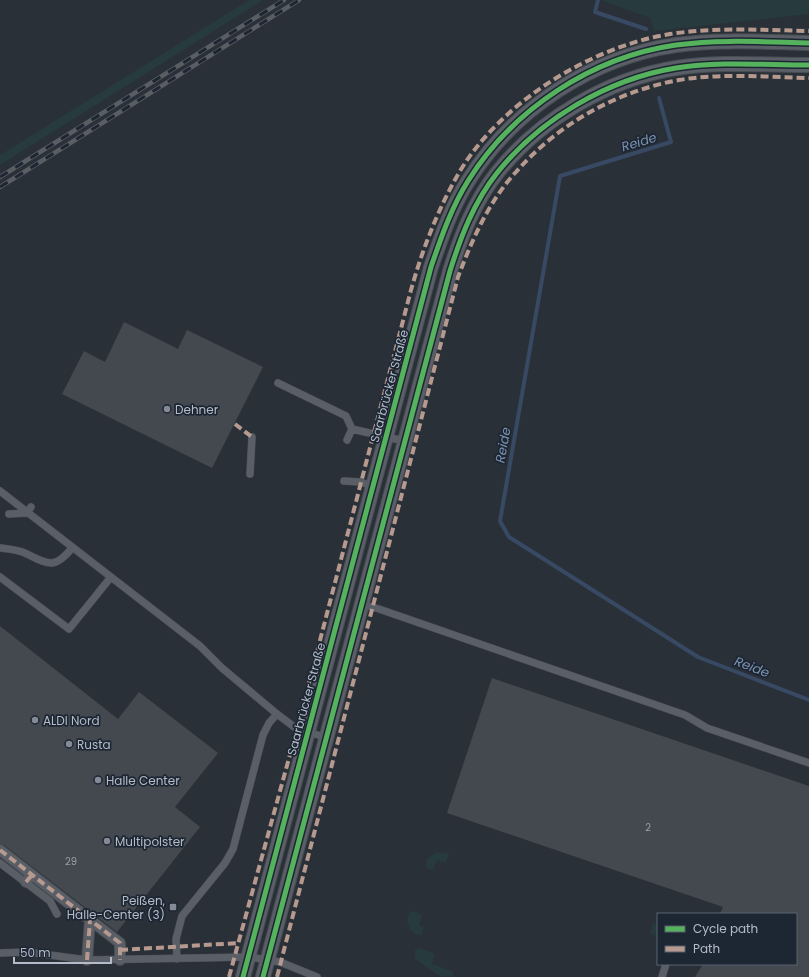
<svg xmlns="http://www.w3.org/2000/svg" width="809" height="977" font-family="Poppins,sans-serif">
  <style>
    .green { fill: #273a3e }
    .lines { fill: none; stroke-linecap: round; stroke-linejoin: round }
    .stream { stroke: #384963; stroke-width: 4 }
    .building { fill: #444950 }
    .service-casing { stroke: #484c53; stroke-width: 8 }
    .pedestrian-casing { stroke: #484c53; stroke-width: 12 }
    .minor-casing { stroke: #484c53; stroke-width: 16 }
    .service { stroke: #5a5e66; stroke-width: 7 }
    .pedestrian { stroke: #5a5e66; stroke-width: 10 }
    .minor { stroke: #5a5e66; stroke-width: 14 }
    .rail-casing { stroke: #595d64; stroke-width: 4.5 }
    .rail { stroke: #1d2633; stroke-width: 3; stroke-dasharray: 9; stroke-linecap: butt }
    .quiet { stroke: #b69a8f; stroke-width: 4; stroke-dasharray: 8 4; stroke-linecap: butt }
    .cycleway-casing { stroke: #1d2633; stroke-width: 8 }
    .cycleway { stroke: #56b35d; stroke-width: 5 }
    .poi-dot { fill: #848b96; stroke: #1d2633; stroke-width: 1.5 }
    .labels { text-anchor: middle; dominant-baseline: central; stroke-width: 3.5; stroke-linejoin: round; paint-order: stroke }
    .number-label { font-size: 10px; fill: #989fab }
    .street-label { font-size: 12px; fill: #b4bcc9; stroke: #1d2633 }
    .poi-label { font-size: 12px; fill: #b4bcc9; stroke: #1d2633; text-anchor: start }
    .water-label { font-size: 13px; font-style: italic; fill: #7c92b1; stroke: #1d2633 }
  </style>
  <rect width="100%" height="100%" fill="#2a3038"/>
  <!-- green -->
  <path class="green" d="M249,0H263L0,165V155Z
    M601,0H809V14L654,31L650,18Z
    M437,852L449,854L446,863L437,860L433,870L426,868L427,859Z
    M413,911L422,915L419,925L424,927L421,936C410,933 405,925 409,913Z
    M653,923L658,925V936L650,933Z
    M419,948L435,954L432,964L454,972L452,977L440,976L415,959V950Z"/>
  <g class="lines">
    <!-- stream -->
    <path class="stream" d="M598,0L595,12L646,29
      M659,98L671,142L560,176L500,521L509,537L698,657L809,700"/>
  </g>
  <!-- building -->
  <path class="building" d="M124,322L178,349L187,330L263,367L212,468L62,394L84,351L105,362Z
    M0,626L118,719L139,692L218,753L175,807L200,827L117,932L4,845L0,844Z
    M492,678L809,786V977H695L703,964H796V914H720L723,907L447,813Z"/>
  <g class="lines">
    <defs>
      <path id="service" d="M278,383L346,416L352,429L404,441
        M347,440L352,429
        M250,474L252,437
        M344,481L360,482L373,486
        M0,491L200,646L222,668L277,714
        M9,514L27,513L31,507
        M0,548C9,549 19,550 27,554C49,565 55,569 72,548
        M0,577L69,629L111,577
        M361,604L379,609L685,715L707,728L809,763
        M0,863L50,901L57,914
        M0,953L27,952L87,960L249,957L280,962L317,977
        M177,959L176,939L182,916L225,863L233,849L263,735L269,723L277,714L297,729L325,737
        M662,977L666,964"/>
      <path id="pedestrian" d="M0,850L120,943V960
        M26,882L32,875
        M87,960L90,920"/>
      <path id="minor" d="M243,977L431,267C441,238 451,208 468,181C513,109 592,57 676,45C720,39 765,42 809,43
        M263,977L450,271C461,236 474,202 497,173C540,119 608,79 676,68C719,61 765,65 809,65"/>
    </defs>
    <!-- service casing -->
    <use href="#service" class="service-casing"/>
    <!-- pedestrian casing -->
    <use href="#pedestrian" class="pedestrian-casing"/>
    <!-- minor casing -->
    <use href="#minor" class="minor-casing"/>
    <!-- service -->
    <use href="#service" class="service"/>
    <!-- pedestrian -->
    <use href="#pedestrian" class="pedestrian"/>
    <!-- minor -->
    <use href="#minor" class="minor"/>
    <defs>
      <path id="rail" d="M0,177L284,0
        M0,187L299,0"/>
    </defs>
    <!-- rail casing -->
    <use href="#rail" class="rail-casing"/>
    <!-- rail -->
    <use href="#rail" class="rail"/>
    <!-- quiet -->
    <path class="quiet" d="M235,424L252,437
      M0,850L120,943V960
      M26,882L32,875
      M120,950L239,943
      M87,960L90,920
      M229,977L297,729L411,290C422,251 436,214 456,178C496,105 589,47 670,34C716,27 763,30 809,31
      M277,977L458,277C472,240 489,201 516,172C558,124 617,91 679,80C721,73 766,77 809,78"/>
    <defs>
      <path id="cycleway" d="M243,977L431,267C441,238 451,208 468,181C513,109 592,57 676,45C720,39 765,42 809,43
        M263,977L450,271C461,236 474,202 497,173C540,119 608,79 676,68C719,61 765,65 809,65"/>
    </defs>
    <!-- cycleway casing -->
    <use href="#cycleway" class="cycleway-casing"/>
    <!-- cycleway -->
    <use href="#cycleway" class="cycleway"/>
  </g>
  <!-- markers -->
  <g class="poi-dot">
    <circle cx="167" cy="409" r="4"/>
    <circle cx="35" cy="720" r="4"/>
    <circle cx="69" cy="744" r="4"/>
    <circle cx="98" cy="780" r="4"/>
    <circle cx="107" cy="841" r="4"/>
    <rect x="169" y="903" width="8" height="8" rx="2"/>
  </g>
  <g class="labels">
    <!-- number labels -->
    <g class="number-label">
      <text x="648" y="827">2</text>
      <text x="71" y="861">29</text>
    </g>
    <!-- street labels -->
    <g class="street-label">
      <text transform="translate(389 386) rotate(-75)">Saarbrücker Straße</text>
      <text transform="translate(306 699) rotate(-75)">Saarbrücker Straße</text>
    </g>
    <!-- poi labels -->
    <g class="poi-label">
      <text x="175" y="409">Dehner</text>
      <text x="43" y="720">ALDI Nord</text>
      <text x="77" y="744">Rusta</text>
      <text x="106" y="780">Halle Center</text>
      <text x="115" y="841">Multipolster</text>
      <text x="165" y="900" text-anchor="end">Peißen,<tspan x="165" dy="14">Halle-Center (3)</tspan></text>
    </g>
    <!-- water labels -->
    <g class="water-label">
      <text transform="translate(639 142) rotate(-17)">Reide</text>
      <text transform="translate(503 445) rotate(-80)">Reide</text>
      <text transform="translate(752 667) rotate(21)">Reide</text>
    </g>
  </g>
  <!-- legend -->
  <rect x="657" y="913" width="140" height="52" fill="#1d2633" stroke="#59626f"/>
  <rect x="665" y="926" width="20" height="6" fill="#56b35d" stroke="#59626f"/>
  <text x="693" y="933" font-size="12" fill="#b4bcc9">Cycle path</text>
  <rect x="665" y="946" width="20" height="6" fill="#b69a8f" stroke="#59626f"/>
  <text x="693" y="953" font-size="12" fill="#b4bcc9">Path</text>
  <!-- scale -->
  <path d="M14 957v6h97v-6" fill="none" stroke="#b4bcc9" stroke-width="2"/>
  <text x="20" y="957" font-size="12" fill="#b4bcc9" stroke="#1d2633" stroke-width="3" paint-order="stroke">50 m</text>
</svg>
